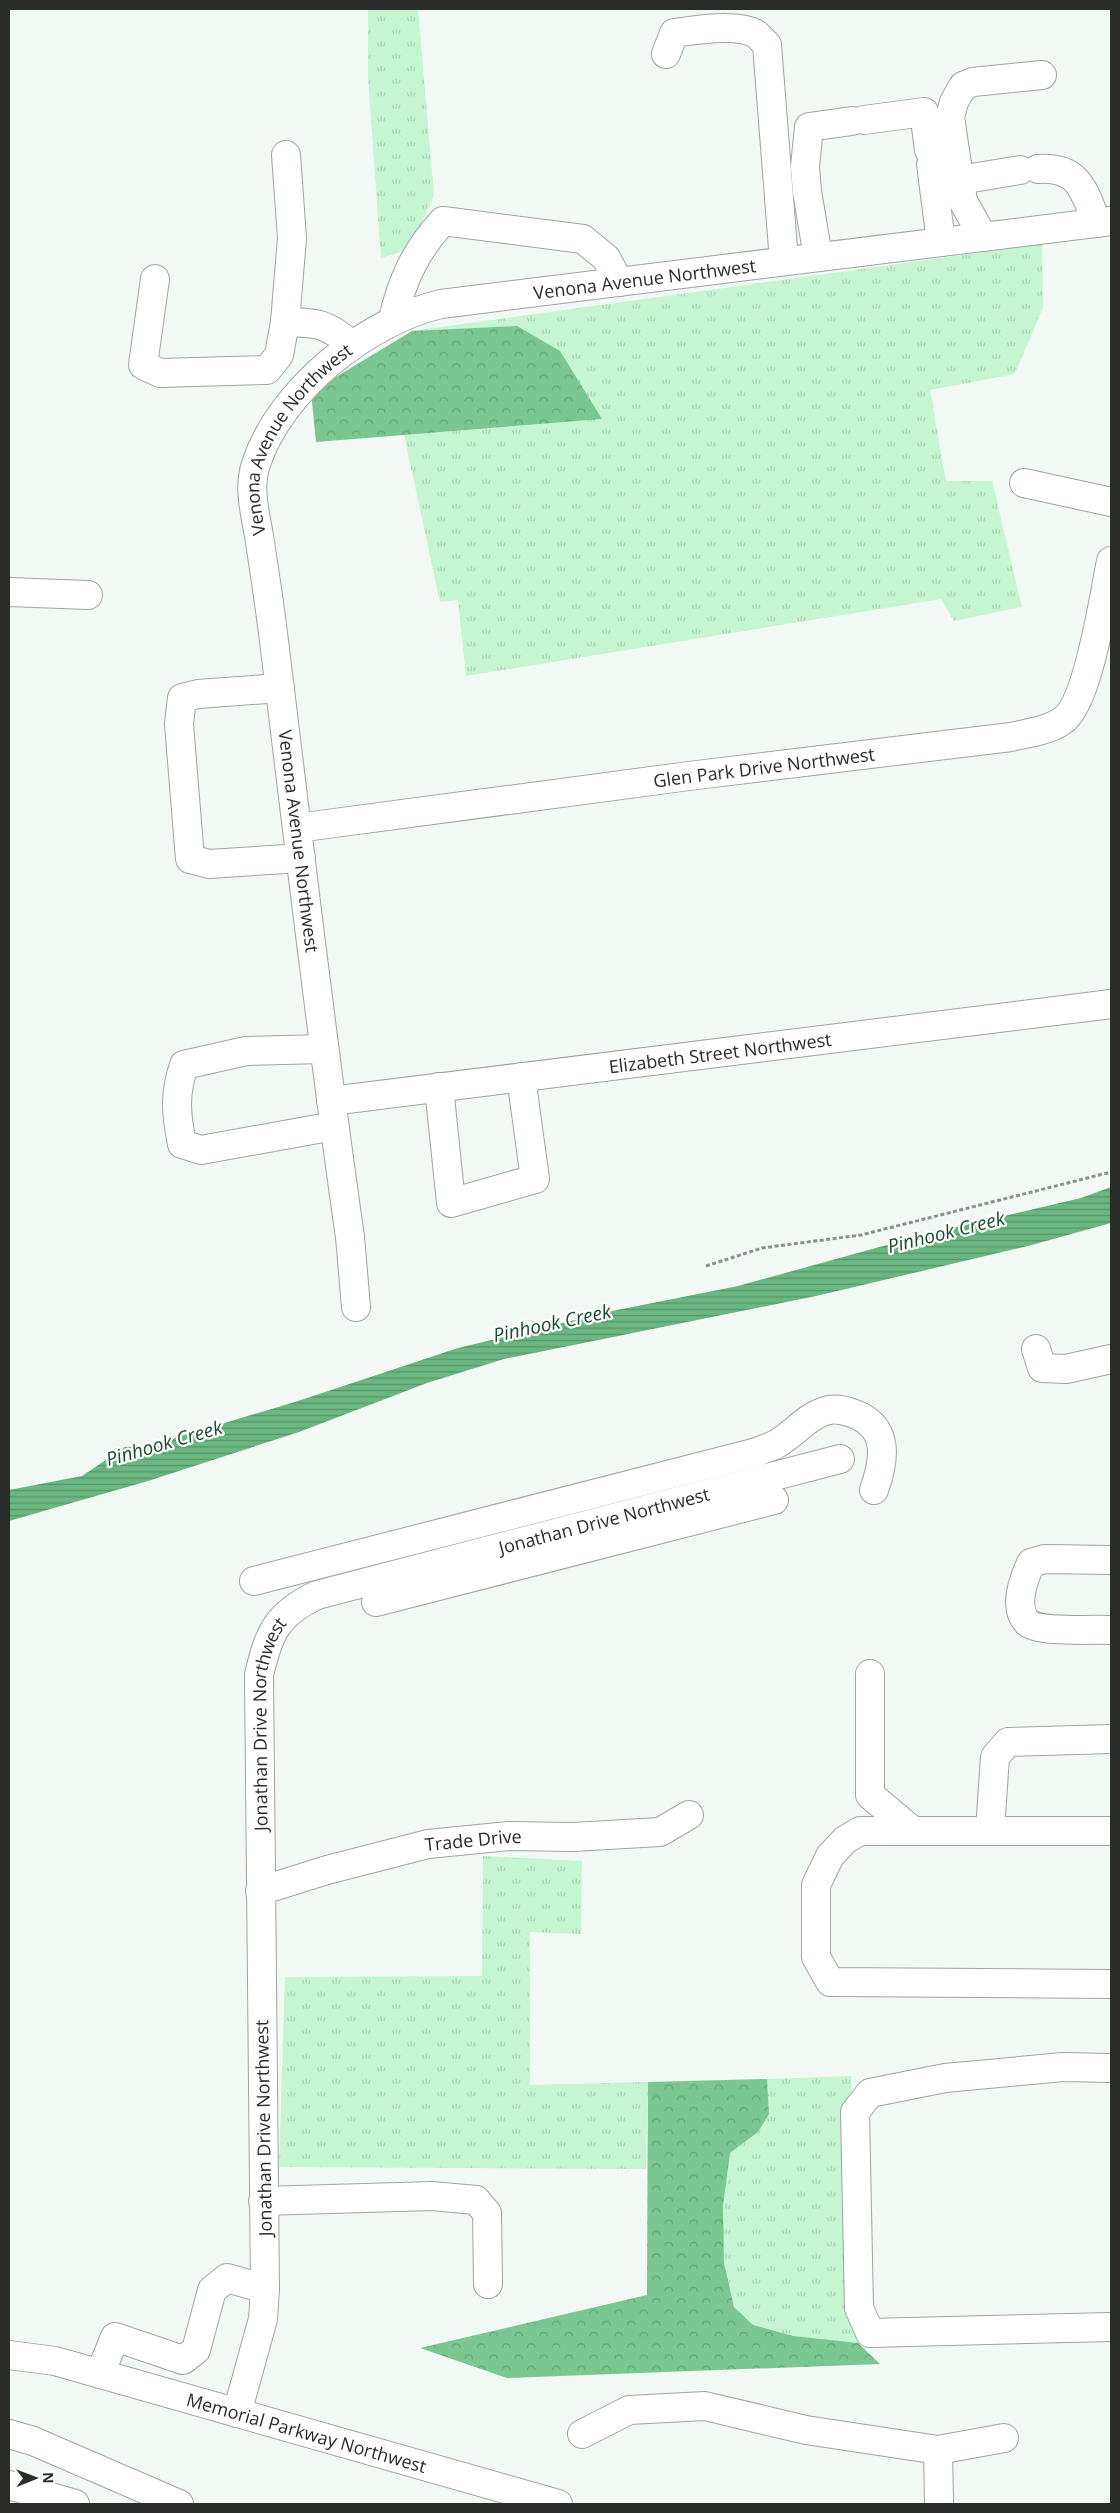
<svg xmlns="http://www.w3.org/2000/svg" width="1120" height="2513" font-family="'Open Sans',sans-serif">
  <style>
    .grass { fill: url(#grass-tufts) }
    .forest { fill: url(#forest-crowns) }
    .water { fill: url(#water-rules) }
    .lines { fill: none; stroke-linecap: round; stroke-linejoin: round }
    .minor-casing { stroke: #9fa4a0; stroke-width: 30 }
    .major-casing { stroke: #9fa4a0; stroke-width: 30 }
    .highway-casing { stroke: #9fa4a0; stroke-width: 30 }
    .path { stroke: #8c908c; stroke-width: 3; stroke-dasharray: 4 2.5; stroke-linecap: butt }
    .minor { stroke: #fff; stroke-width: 28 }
    .major { stroke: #fff; stroke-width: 28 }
    .highway { stroke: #fff; stroke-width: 28 }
    .labels { text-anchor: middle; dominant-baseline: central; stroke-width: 4.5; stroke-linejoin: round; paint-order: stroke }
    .street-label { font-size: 18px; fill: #2a2c2a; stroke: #fff }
    .water-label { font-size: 19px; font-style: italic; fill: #154e2b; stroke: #fff }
  </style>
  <defs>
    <pattern id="grass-tufts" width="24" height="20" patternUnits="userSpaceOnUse" patternTransform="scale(1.25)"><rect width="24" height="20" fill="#c5f5d1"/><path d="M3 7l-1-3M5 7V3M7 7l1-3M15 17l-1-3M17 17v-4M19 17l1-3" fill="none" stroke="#a9d2b4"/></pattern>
    <pattern id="forest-crowns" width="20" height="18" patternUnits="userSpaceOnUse" patternTransform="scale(1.25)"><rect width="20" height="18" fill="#7ac791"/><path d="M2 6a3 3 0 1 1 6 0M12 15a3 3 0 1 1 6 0" fill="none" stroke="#64a277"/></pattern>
    <pattern id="water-rules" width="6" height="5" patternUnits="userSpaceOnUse" patternTransform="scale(1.25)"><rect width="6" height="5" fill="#6ab781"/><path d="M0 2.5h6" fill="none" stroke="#57956a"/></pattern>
  </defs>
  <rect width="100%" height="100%" fill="#f2f8f3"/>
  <!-- grass -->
  <path class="grass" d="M368,9H418L434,196L409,249L381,258L368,77Z
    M1042,244L1043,307L1015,374L930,390L946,481H992L1022,607L954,621L941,599L466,676L458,600L440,602L404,435L601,419L517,326L412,331Z
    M483,1856L582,1861L581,1934L530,1932V2085L648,2082L646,2169L279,2167L285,1977L482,1976Z
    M851,2076L858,2343C830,2340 777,2338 753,2325C709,2302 725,2194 730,2153L758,2132L769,2114L767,2079Z"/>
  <!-- forest -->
  <path class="forest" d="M517,326L560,351L602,419L316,442L311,392L412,331Z
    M767,2079L769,2114L758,2132L730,2153L723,2207L724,2263L734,2307L753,2325L793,2336L858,2343L880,2364L507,2378L420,2348L647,2295L648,2082Z"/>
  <!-- water -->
  <path class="water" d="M1111,1187V1223L1028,1246L816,1296L504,1359L427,1383L299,1432L148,1481L9,1521V1490L82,1476L125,1447L148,1446L298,1401L458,1348L617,1310L738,1286L923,1235L1081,1198Z"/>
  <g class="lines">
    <defs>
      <g id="minor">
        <path d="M666,54L674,33C694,30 738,23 756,34C760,37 764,42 767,45L784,261"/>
        <path d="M864,120L924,112L929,150"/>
        <path d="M931,164L941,242"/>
        <path d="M1038,169C1079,166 1084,191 1097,223"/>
        <path d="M960,180L1020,170"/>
        <path d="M983,237L963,201L957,164L950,117L954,102L963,86L973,82L1042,75"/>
        <path d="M818,257L807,191L805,167L809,127L852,121"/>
        <path d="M155,279L143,365L160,373L267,370L279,355L285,322L292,238L286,155"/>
        <path d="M393,319C402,280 416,250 443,221L583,239L606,258L619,282"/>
        <path d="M285,322C319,323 326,323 352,345"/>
        <path d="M1024,483L1111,502"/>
        <path d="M9,592L88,595"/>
        <path d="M280,688L198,694L182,698L179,724L190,859L209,864L301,858"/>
        <path id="s1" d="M297,828L689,776L1011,737C1028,733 1047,731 1062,721C1089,704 1104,594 1111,561"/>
        <path d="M324,1049L246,1051L184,1065C174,1095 176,1114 182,1144L201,1150L334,1126"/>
        <path d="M439,1087L451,1203L535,1179L521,1077"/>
        <path id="s2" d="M331,1101L1111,1004"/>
        <path id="s3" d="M356,1307L350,1237C321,1036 298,835 273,633C269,601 264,568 259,536C255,513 248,487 256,464C280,390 367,321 441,304L1111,221"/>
        <path d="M1036,1349L1042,1368L1066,1369L1111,1359"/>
        <path d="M1111,1560L1045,1559L1031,1563C1024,1578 1013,1607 1027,1622C1037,1633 1095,1629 1111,1630"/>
        <path d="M254,1581L757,1452C763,1449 772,1447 778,1443C795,1433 806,1417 825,1411C834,1408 844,1410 852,1413C890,1426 885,1459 874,1490"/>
        <path d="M376,1602L774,1500"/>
        <path d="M870,1674V1795L913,1831"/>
        <path d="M990,1830L995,1757L1008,1742L1111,1739"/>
        <path d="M1111,1831H860L845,1840L830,1856L816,1885V1957L830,1982L1111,1984"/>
        <path id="s4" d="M260,1891L327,1870L428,1844L509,1836L573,1837L660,1832L689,1815"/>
        <path d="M1111,2068L1063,2067L945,2078L870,2093L855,2112L859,2308L870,2333L1111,2327"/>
        <path d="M263,2201L432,2196L476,2200L487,2213L488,2284"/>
        <path d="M100,2374L115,2337L183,2360L196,2350L212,2290L227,2278L265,2289"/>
        <path id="s5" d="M237,2413L263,2319L265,2289L259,1675C269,1632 277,1614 317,1595L840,1459"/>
        <path d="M582,2434L629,2410L705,2406L806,2430L938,2450L1004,2438"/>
        <path d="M938,2450L939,2504"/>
      </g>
      <path id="major" d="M9,2485L75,2504"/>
      <g id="highway">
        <path id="s6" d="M9,2355L55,2361L558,2504"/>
        <path d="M9,2434L33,2441L179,2504"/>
      </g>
    </defs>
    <!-- minor casing -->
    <use href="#minor" class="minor-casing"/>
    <!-- major casing -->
    <use href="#major" class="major-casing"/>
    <!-- highway casing -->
    <use href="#highway" class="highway-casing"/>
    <!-- path -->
    <path class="path" d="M706,1266L762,1248L861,1235L1111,1172"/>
    <!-- minor -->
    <use href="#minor" class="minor"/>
    <!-- major -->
    <use href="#major" class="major"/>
    <!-- highway -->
    <use href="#highway" class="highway"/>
  </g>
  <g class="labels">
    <!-- street labels -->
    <g class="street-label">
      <text stroke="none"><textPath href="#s3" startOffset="1309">Venona Avenue Northwest</textPath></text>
      <text stroke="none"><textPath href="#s3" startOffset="890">Venona Avenue Northwest</textPath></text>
      <text stroke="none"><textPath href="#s1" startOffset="471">Glen Park Drive Northwest</textPath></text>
      <text transform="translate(299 841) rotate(83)">Venona Avenue Northwest</text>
      <text stroke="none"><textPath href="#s2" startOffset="392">Elizabeth Street Northwest</textPath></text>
      <text stroke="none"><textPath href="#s5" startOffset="1142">Jonathan Drive Northwest</textPath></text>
      <text stroke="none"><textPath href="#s5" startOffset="694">Jonathan Drive Northwest</textPath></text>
      <text stroke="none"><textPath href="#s4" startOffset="220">Trade Drive</textPath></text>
      <text transform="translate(263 2128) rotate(-91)">Jonathan Drive Northwest</text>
      <text stroke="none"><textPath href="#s6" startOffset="308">Memorial Parkway Northwest</textPath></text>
    </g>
    <!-- water labels -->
    <g class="water-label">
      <text transform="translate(946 1232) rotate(-14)">Pinhook Creek</text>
      <text transform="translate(552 1323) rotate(-12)">Pinhook Creek</text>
      <text transform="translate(164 1443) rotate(-16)">Pinhook Creek</text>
    </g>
  </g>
  <!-- border -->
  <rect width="1120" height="2513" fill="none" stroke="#2a2c2a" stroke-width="20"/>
  <!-- north arrow -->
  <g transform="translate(35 2478) rotate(89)" stroke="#ffffff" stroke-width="4" paint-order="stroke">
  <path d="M0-4L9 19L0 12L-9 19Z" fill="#2a2c2a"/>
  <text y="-8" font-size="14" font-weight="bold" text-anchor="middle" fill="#2a2c2a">N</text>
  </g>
</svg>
